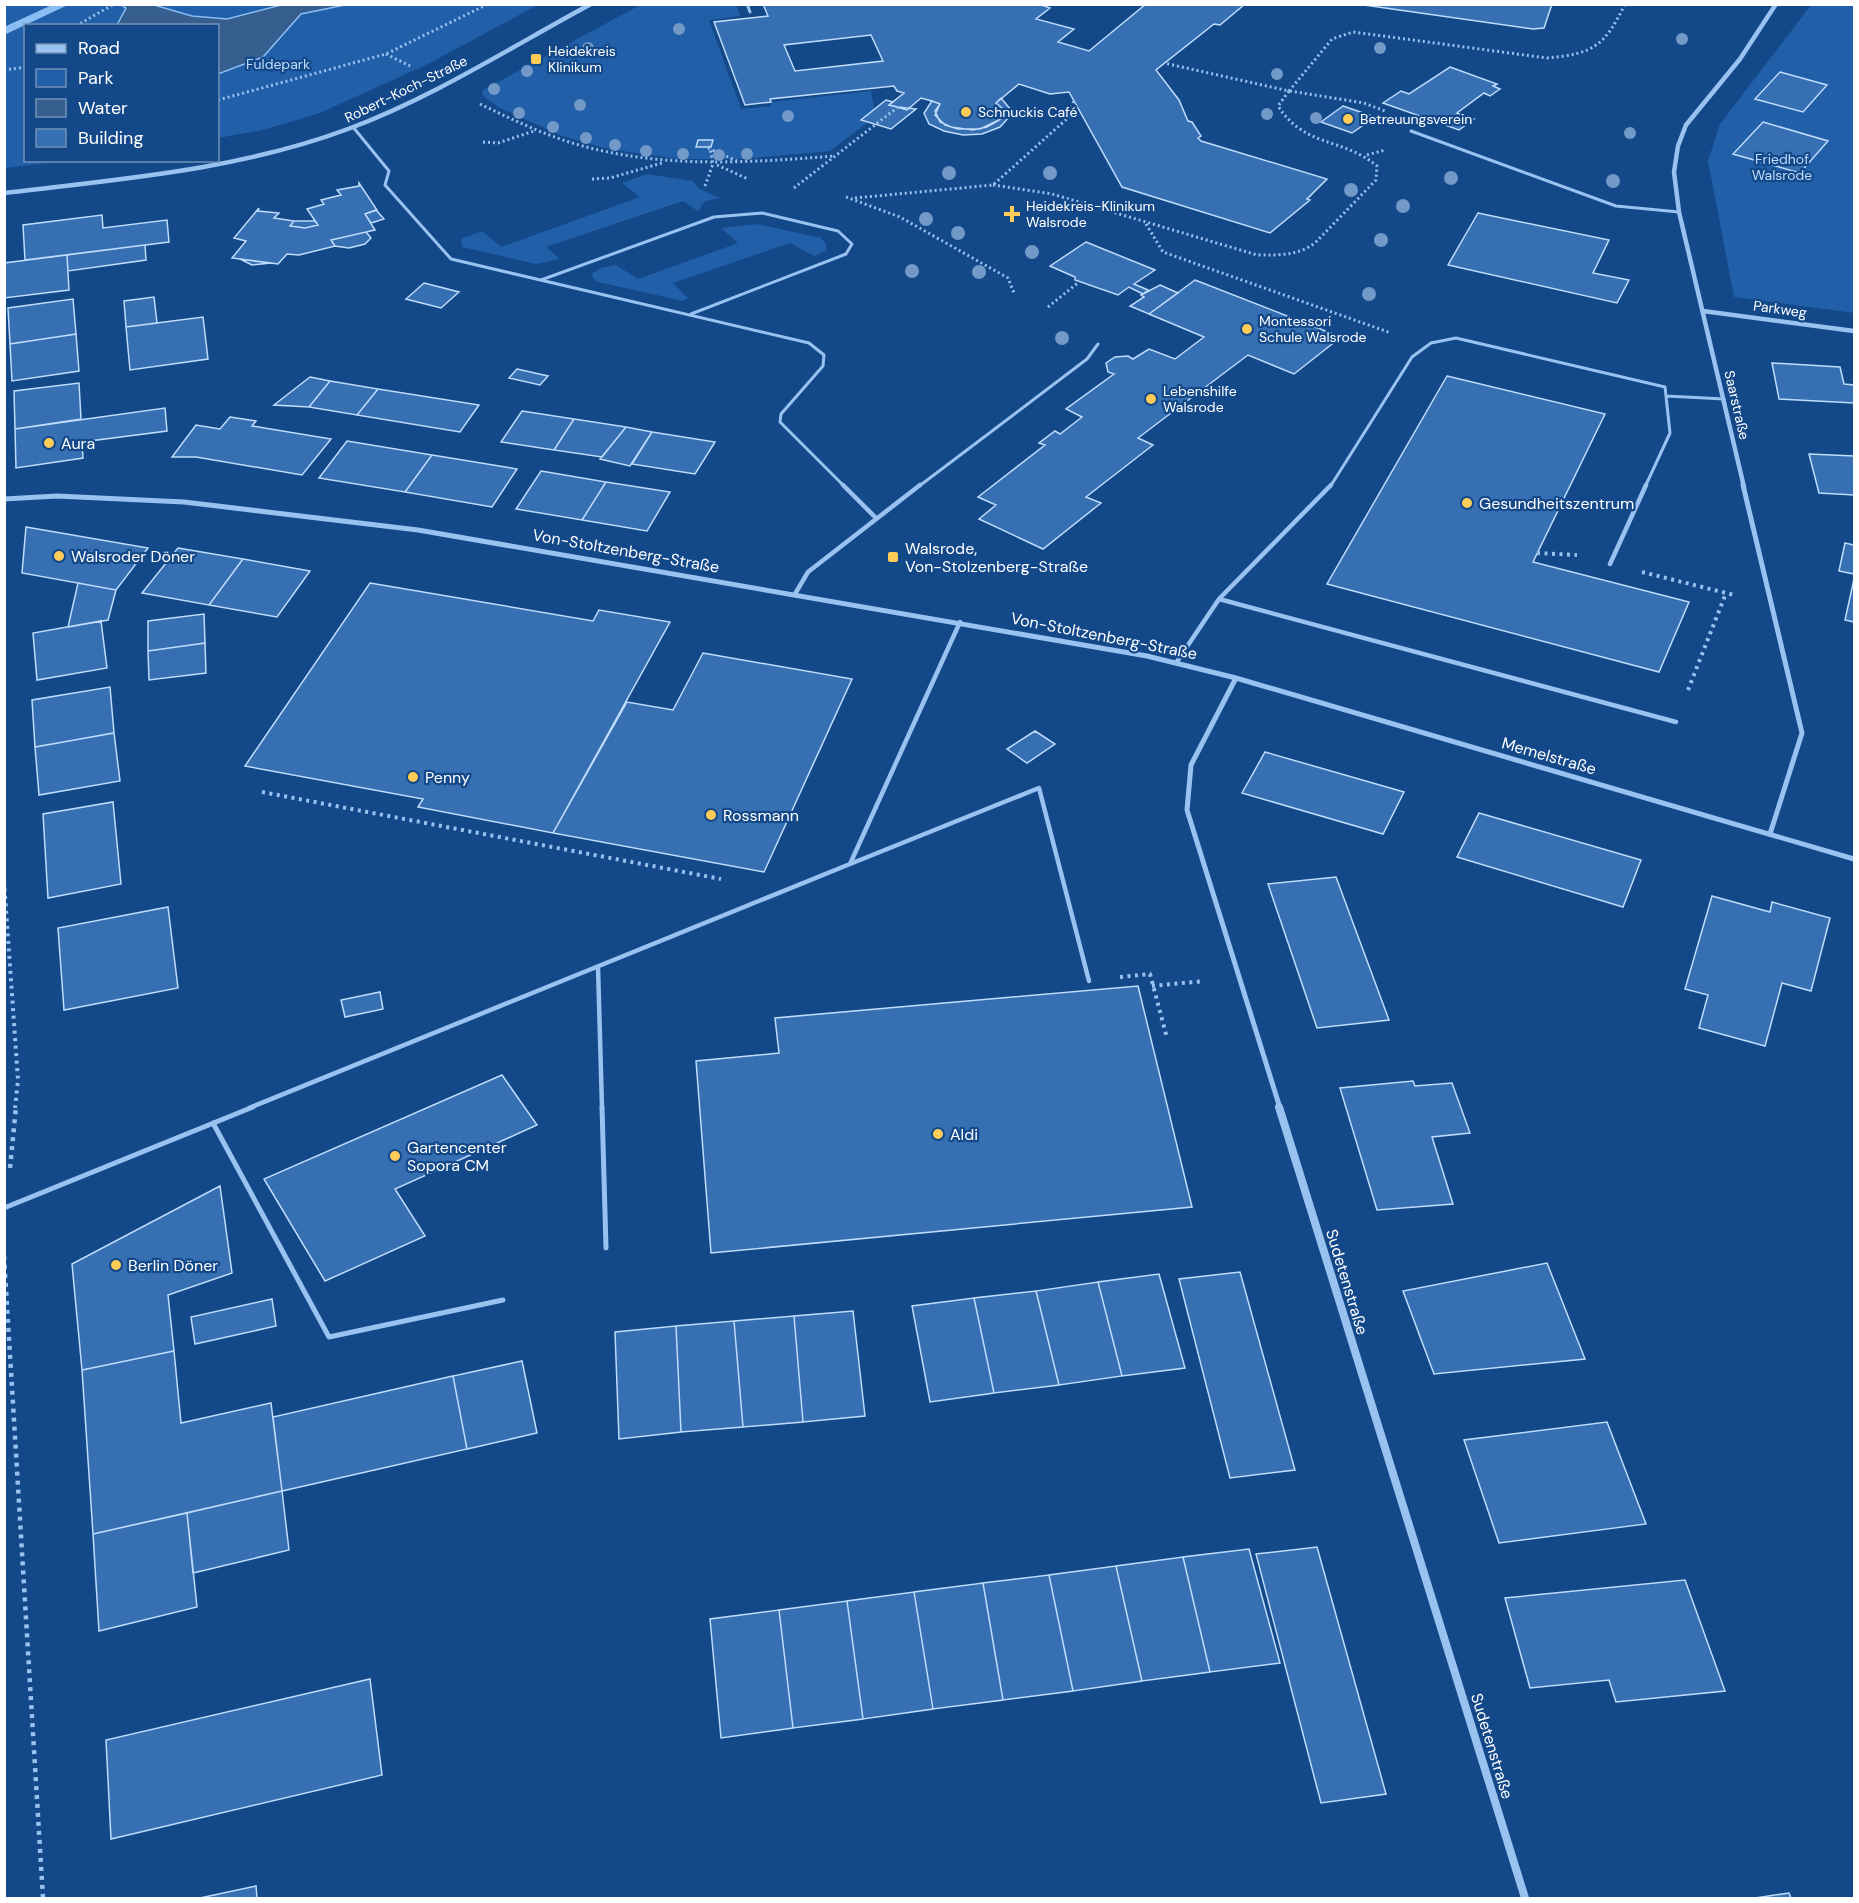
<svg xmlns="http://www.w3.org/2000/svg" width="1859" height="1903" font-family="'DM Sans',sans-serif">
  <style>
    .green { fill: #215fa8 }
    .water { fill: #365e8f; stroke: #8abdf4; stroke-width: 1.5 }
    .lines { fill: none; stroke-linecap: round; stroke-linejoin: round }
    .stream { fill: #8abdf4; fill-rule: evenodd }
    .building { fill: #366fb2; stroke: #bfdcfc; stroke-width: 1.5; fill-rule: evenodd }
    .path-far2 { stroke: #99c2f0; stroke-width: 3; stroke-dasharray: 2 3; stroke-linecap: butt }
    .path-far1 { stroke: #99c2f0; stroke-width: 4; stroke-dasharray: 3 4.5; stroke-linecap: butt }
    .path { stroke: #99c2f0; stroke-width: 4.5; stroke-dasharray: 4 5; stroke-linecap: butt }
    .lane-far2 { stroke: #99c2f0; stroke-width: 3 }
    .lane-far1 { stroke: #99c2f0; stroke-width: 4.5 }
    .lane { stroke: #99c2f0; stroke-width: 5 }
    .street-far2 { stroke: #99c2f0; stroke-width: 4.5 }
    .street-far1 { stroke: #99c2f0; stroke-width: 5 }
    .street { stroke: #99c2f0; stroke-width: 8 }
    .tree { fill: #7299c8 }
    .poi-dot { fill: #ffcc58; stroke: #134889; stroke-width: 2 }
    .labels { text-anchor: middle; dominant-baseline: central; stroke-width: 4.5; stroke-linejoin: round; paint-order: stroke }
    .far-poi-label { font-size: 14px; fill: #fff; stroke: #134889; text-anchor: start }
    .far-park-label { font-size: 14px; fill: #bfdcfc; stroke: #134889 }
    .far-street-label { font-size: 14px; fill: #fff; stroke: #134889 }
    .poi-label { font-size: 16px; fill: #fff; stroke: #134889; text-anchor: start }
    .street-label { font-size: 16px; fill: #fff; stroke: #134889 }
  </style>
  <rect width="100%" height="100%" fill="#134889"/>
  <!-- green -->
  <path class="green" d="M736,4L740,16L709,20L741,109L771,106V102L871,91L874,109L861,120L867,123L830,151L743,159H678L608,149L562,136L498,107L482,95L483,90L640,5Z
    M4,5H538L426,65L320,113L263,130L218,138V26H26V160L65,161L5,168Z
    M1811,5H1854V313L1734,297L1708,161L1720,124Z
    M647,174L693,181L699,189L720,198L705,201L698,211L683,201L546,247L560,259L536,264L462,247L461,239L482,231L501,247L640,197L622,183Z
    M758,224L821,238L826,244V251L814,256L790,243L673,283L688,298L683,301L598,282L593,278L592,274L600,268L616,265L638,279L738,243L721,228Z"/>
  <!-- water -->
  <path class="water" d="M121,5H154L192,16L227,19L281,5H345L301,14L263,57L218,74V26L117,25L126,8Z"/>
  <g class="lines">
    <!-- stream -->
    <path class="stream" d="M54,4H70L4,35V27Z"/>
  </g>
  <!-- building -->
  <path class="building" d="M763,4H1039L1050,8L1036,19L1074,29L1058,42L1089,51L1146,4H1245L1220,25L1214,24L1156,70L1179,100L1188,121L1192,122L1201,136L1198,138L1201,141L1327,179L1307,199L1310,200L1270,233L1122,187L1069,92L1050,94L1019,84L996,103L1002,108L1001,119L987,127L973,130L951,127L940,122L935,111L940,104L932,101L921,98L907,110L889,105L904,93L897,91L894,86L770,99L771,102L745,105L714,22L768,16ZM871,35L883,61L795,71L784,45Z
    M1357,4H1552L1544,28L1533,29Z
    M1450,67L1497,84L1493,86L1500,89L1490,96L1484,93L1457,113L1474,119L1459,130L1383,103L1401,91L1409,94Z
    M1780,72L1827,85L1803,112L1755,99Z
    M1001,98L1011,110L1010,116L1000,127L982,134L963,135L944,131L929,124L924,113L932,101L940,104L935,115L945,125L958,129H980L1001,119L1002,108L996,103Z
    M886,100L893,102L889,105L898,107L916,109L891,129L861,120Z
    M1343,106L1375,117L1352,133L1321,122Z
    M1763,122L1828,141L1800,173L1733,154Z
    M698,140H713L711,147H696Z
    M359,183L377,210L365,214L375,230L331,240L335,246L299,255L287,254L278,264L232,258L246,241L234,238L259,208L258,211L279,213L274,218L294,221L290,226L305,228L318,225L307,209L324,204L321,200L341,195L337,190L359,186Z
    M376,210L384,219L371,223L365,214Z
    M1478,213L1609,240L1593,273L1629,280L1617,303L1448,265Z
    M102,215L103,228L167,220L169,242L25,260L23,225Z
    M294,221H315L318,225L305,228L290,226Z
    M366,232L371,238L365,244L349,248L335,246L331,240Z
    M1086,242L1155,270L1134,284L1148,290L1143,294L1129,287L1118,295L1075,280V277L1050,266Z
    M145,245L146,260L68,271L67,255Z
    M67,255L69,290L4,298V263Z
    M240,259L271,263L252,265Z
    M1195,280L1341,337L1294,374L1248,355L1138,438L1153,445L1086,497L1101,503L1043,549L979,519L996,505L978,497L1045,445L1039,443L1055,431L1060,434L1082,417L1066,409L1114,374L1108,372L1106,363L1115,357L1128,356L1133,359L1149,349L1175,359L1204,337L1149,314Z
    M424,283L459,292L441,308L406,299Z
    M1160,285L1178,293L1149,314L1130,306L1144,297L1141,295Z
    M154,297L157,323L126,327L124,301Z
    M73,299L76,334L10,344L8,308Z
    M203,317L208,359L130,370L126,327Z
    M76,334L79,371L12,381L10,344Z
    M1772,363L1840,367L1844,384L1854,385V403L1779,399Z
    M517,369L548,376L540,385L509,378Z
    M1447,376L1605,414L1533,562L1689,602L1659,672L1327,584Z
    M310,377L330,381L309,407L274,405Z
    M330,381L378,389L357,415L309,407Z
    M79,383L81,419L15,429L14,391Z
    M378,389L479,405L460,432L357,415Z
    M165,408L167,431L82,442L83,458L16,468L15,429Z
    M522,411L574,419L554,450L501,442Z
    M230,417L256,421L252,426L331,439L302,475L196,457H172L196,425L220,429Z
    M574,419L626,427L602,457L554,450Z
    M626,427L652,432L630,466L600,459Z
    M652,432L715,442L695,474L632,464Z
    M347,441L432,455L405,492L319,478Z
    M1809,454L1854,456V495L1819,493Z
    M432,455L517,469L492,507L405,492Z
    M541,471L606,482L582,520L516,509Z
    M606,482L670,492L647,531L582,520Z
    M26,527L148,548L116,590L22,573Z
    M1845,543L1854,545V574L1839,571Z
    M178,548L243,559L209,605L142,593Z
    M243,559L310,571L277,617L209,605Z
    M1854,579V622L1845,620Z
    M78,583L116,590L108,620L68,627Z
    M370,583L593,621L599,610L670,622L553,833L418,807L423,799L245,766Z
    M204,614L205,643L148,651V621Z
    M101,621L107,668L37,680L33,633Z
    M205,643L206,673L149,680L148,651Z
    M703,653L852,679L764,872L553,833L627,702L673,710Z
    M110,687L114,733L35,747L32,700Z
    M1035,731L1055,744L1027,763L1007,749Z
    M114,733L120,781L39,795L35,747Z
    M1265,752L1404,792L1383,834L1242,793Z
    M113,802L121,884L48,898L43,814Z
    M1479,813L1641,860L1623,907L1457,857Z
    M1336,877L1389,1020L1317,1028L1268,884Z
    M1712,896L1770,912L1772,902L1830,918L1811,991L1782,983L1765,1046L1699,1028L1708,995L1685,989Z
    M168,907L178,988L64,1010L58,928Z
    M1138,986L1192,1207L711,1253L696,1061L779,1053L775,1018Z
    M380,992L383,1009L345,1017L341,1000Z
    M502,1075L537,1125L395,1189L425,1236L325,1281L264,1179Z
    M1413,1081L1415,1086L1452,1083L1470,1133L1432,1137L1453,1204L1377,1210L1340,1088Z
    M220,1186L232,1273L168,1295L174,1351L82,1370L72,1264Z
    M1547,1263L1585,1359L1434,1374L1403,1291Z
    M1240,1272L1295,1470L1230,1478L1179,1279Z
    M1159,1274L1185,1368L1122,1376L1098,1282Z
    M1098,1282L1122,1376L1059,1385L1036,1291Z
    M1036,1291L1059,1385L994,1393L974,1298Z
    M974,1298L994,1393L930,1402L912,1306Z
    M272,1299L276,1326L195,1344L191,1317Z
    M853,1311L865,1416L803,1422L794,1316Z
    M794,1316L803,1422L743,1427L734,1321Z
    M734,1321L743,1427L681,1432L676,1326Z
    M676,1326L681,1432L619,1439L615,1332Z
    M174,1351L181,1423L271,1403L282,1491L93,1534L82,1370Z
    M522,1361L537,1433L467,1449L453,1376Z
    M453,1376L467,1449L282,1491L273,1417Z
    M1607,1422L1646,1524L1499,1543L1464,1440Z
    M282,1491L289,1550L193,1573L187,1513Z
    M187,1513L197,1607L99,1631L93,1534Z
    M1317,1547L1386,1794L1321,1803L1256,1554Z
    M1249,1549L1280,1663L1210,1672L1183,1557Z
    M1183,1557L1210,1672L1142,1681L1116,1566Z
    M1116,1566L1142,1681L1073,1691L1049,1575Z
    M1049,1575L1073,1691L1003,1700L983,1583Z
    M1685,1580L1725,1691L1616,1702L1609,1680L1530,1688L1505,1598Z
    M983,1583L1003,1700L933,1709L914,1592Z
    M914,1592L933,1709L863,1719L847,1601Z
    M847,1601L863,1719L793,1728L779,1610Z
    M779,1610L793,1728L721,1738L710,1619Z
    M370,1679L382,1775L111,1839L106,1740Z
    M256,1886L257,1898H200Z
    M1789,1893L1791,1898H1755Z"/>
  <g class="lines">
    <!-- path-far2 -->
    <path class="path-far2" d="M76,26L114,4
      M386,54L410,66
      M4,70L26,67
      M1289,91L1332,39L1353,32L1547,58C1593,54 1605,46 1625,4
      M1290,91L1364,103L1385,111
      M218,100L386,54L488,4
      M480,104C509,118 538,132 569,142C655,169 745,163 834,156
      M483,142L498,143L534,131
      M708,148L737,161
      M1367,155L1385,150
      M717,165L748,179
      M592,179L610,178L662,163
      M993,185L1052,194L1257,255C1279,255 1297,256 1315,243L1376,180L1377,166C1342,137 1305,148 1278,106L1289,91L1164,63
      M705,186L713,164L709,143
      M794,188L898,107
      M846,197L900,217L1008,278L1014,293
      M855,198L993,185L1069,117L1074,100
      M1146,224L1163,252L1391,333
      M1048,307L1079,282"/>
    <!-- path-far1 -->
    <path class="path-far1" d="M1537,553L1577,555
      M1642,572L1734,595
      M1688,690L1726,593
      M262,792L721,879
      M4,881L18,1080L15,1108
      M1120,977L1150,974L1167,1038
      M1152,986L1204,981"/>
    <!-- path -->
    <path class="path" d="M10,1168L16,1107
      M4,1256L43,1898"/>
    <!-- lane-far2 -->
    <path class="lane-far2" d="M747,4L750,12
      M353,127L389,171L385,185L451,259L809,343L824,355L823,366L781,414L780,422L845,487
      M1411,131L1616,206L1679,212
      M541,280L714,217L762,213L838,231L852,244L846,254L691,314
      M1666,396L1724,399
      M918,487L1087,359L1098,344
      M1330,487L1412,357L1431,343L1456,338L1665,387L1670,433L1645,487"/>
    <!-- lane-far1 -->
    <path class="lane-far1" d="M843,485L876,518
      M1610,564L1646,485
      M795,594L808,572L920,485
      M1219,599L1676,722
      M1176,663L1219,599L1331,485
      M850,864L1039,788L1089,981
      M598,967L602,1108
      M249,1108L850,864L960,622"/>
    <!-- lane -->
    <path class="lane" d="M602,1107L606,1248
      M213,1123L329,1337L503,1300
      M4,1208L253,1107"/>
    <!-- street-far2 -->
    <path class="street-far2" d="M4,193C120,179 238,170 348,129C434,97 511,47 591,4
      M1703,311L1854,331
      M1744,487L1679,212L1674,172L1678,146L1686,125L1740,59L1776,4"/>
    <!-- street-far1 -->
    <path class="street-far1" d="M1743,485L1802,733L1770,834
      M4,499L57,496L184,502L418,530L1147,656L1236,678L1854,859
      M1236,678L1191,765L1187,810L1280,1108"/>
    <!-- street -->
    <path class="street" d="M1279,1107L1525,1898"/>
  </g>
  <!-- trees -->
  <g class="tree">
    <circle cx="679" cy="29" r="6"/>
    <circle cx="1682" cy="39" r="6"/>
    <circle cx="588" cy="48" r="6"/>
    <circle cx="1380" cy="48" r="6"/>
    <circle cx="527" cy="71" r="6"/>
    <circle cx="1277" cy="74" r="6"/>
    <circle cx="494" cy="89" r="6"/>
    <circle cx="580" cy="105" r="6"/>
    <circle cx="519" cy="113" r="6"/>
    <circle cx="1267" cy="114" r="6"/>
    <circle cx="788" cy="116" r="6"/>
    <circle cx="1316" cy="118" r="6"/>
    <circle cx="553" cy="127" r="6"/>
    <circle cx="1630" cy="133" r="6"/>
    <circle cx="586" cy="138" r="6"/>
    <circle cx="615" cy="145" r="6"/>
    <circle cx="646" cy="151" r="6"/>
    <circle cx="683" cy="154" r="6"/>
    <circle cx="747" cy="154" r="6"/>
    <circle cx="719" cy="155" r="6"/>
    <circle cx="949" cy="173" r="7"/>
    <circle cx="1050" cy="173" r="7"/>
    <circle cx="1451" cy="178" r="7"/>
    <circle cx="1613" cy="181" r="7"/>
    <circle cx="1351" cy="190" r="7"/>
    <circle cx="1403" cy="206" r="7"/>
    <circle cx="926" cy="219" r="7"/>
    <circle cx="958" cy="233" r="7"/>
    <circle cx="1381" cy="240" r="7"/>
    <circle cx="1032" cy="252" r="7"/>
    <circle cx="912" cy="271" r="7"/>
    <circle cx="979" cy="272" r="7"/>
    <circle cx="1369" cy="294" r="7"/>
    <circle cx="1062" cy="338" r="7"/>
  </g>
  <!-- markers -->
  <g class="poi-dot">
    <rect x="530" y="53" width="12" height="12" rx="3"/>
    <circle cx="966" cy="112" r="6"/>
    <circle cx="1348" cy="119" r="6"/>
    <path d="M1009 205h6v6h6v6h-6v6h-6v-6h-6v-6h6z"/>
    <circle cx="1247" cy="329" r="6"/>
    <circle cx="1151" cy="399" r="6"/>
    <circle cx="49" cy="443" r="6"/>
    <circle cx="1467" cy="503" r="6"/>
    <circle cx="59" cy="556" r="6"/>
    <rect x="887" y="551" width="12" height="12" rx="3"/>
    <circle cx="413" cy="777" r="6"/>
    <circle cx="711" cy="815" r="6"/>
    <circle cx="938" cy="1134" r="6"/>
    <circle cx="395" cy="1156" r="6"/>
    <circle cx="116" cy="1265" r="6"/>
  </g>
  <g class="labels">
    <!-- far-poi labels -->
    <g class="far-poi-label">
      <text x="548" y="51">Heidekreis<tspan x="548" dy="16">Klinikum</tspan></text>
      <text x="978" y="112">Schnuckis Café</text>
      <text x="1360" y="119">Betreuungsverein</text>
      <text x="1026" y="206">Heidekreis-Klinikum<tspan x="1026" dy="16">Walsrode</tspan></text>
      <text x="1259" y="321">Montessori<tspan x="1259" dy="16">Schule Walsrode</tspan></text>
      <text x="1163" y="391">Lebenshilfe<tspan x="1163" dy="16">Walsrode</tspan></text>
    </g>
    <!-- far-park labels -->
    <g class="far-park-label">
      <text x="278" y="64">Fuldepark</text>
      <text x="1782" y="159">Friedhof<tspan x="1782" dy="16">Walsrode</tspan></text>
    </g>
    <!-- far-street labels -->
    <g class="far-street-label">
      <text transform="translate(406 89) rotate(-26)">Robert-Koch-Straße</text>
      <text transform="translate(1780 309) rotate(8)">Parkweg</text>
      <text transform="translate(1737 405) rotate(77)">Saarstraße</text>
    </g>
    <!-- poi labels -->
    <g class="poi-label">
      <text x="61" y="443">Aura</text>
      <text x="1479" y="503">Gesundheitszentrum</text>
      <text x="905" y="548">Walsrode,<tspan x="905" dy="18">Von-Stolzenberg-Straße</tspan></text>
      <text x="71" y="556">Walsroder Döner</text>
      <text x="425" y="777">Penny</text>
      <text x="723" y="815">Rossmann</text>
      <text x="950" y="1134">Aldi</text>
      <text x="407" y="1147">Gartencenter<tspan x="407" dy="18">Sopora CM</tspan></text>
      <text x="128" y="1265">Berlin Döner</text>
    </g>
    <!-- street labels -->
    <g class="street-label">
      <text transform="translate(626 551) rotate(10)">Von-Stoltzenberg-Straße</text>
      <text transform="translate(1104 636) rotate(11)">Von-Stoltzenberg-Straße</text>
      <text transform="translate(1549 756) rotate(16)">Memelstraße</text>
      <text transform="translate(1347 1282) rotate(73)">Sudetenstraße</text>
      <text transform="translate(1492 1746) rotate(73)">Sudetenstraße</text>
    </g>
  </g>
  <!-- border -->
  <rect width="1859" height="1903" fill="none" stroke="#ffffff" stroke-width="12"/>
  <!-- legend -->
  <rect x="24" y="24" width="195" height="138" fill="#134889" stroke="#7191b8" stroke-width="1.5"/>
  <rect x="36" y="44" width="30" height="9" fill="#99c2f0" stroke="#7191b8" stroke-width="1.5"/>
  <text x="78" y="54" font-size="18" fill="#ffffff">Road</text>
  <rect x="36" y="69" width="30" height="18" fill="#215fa8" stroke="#7191b8" stroke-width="1.5"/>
  <text x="78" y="84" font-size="18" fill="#ffffff">Park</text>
  <rect x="36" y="99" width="30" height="18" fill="#365e8f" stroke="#7191b8" stroke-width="1.5"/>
  <text x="78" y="114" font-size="18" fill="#ffffff">Water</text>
  <rect x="36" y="129" width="30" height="18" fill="#366fb2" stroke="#7191b8" stroke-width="1.5"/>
  <text x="78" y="144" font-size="18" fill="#ffffff">Building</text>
</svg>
